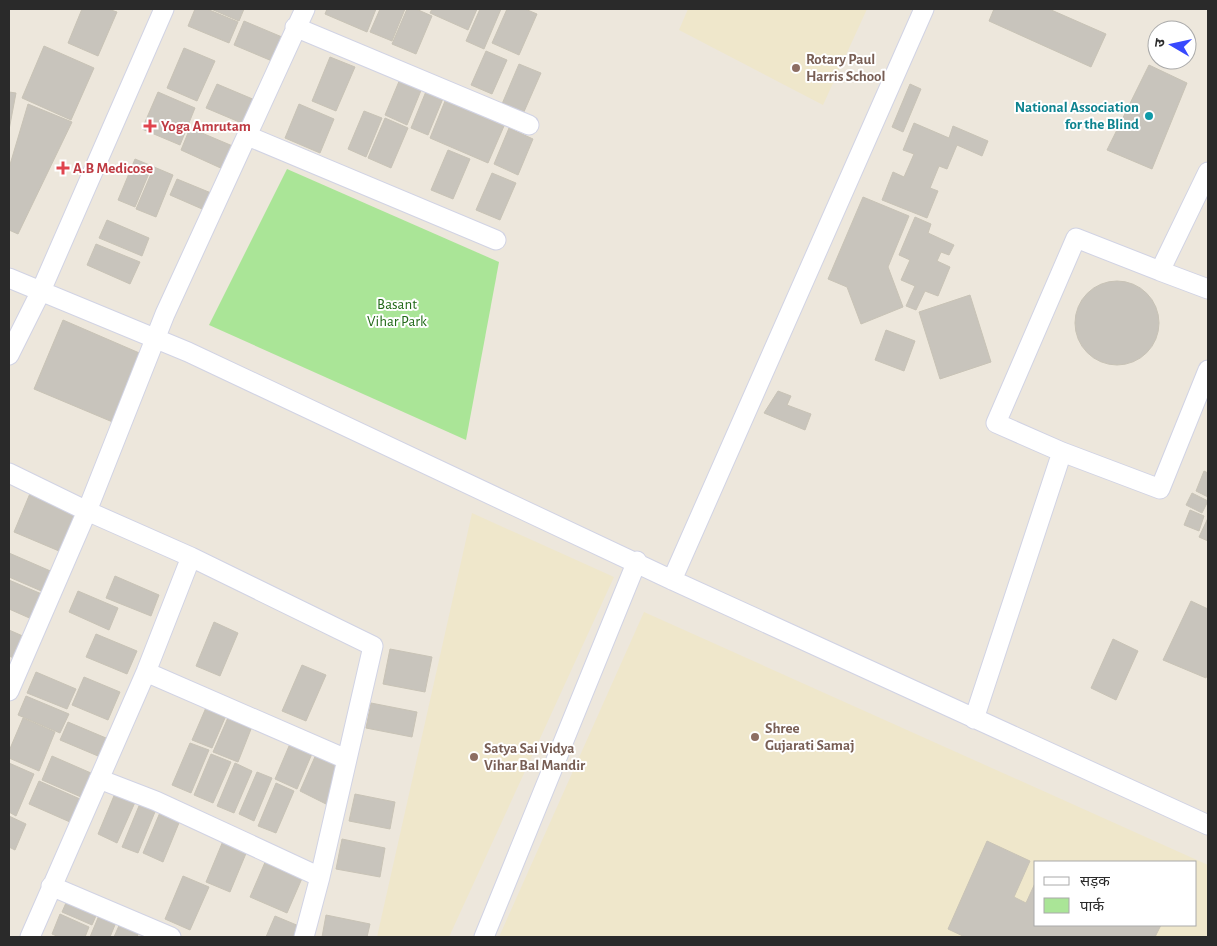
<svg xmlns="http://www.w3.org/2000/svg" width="1217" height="946" font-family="'Alegreya Sans','Noto Sans Devanagari',sans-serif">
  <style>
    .education { fill: #efe7cb; fill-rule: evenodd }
    .green { fill: #aae597 }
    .building { fill: #c8c4bc; stroke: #c8c3b6 }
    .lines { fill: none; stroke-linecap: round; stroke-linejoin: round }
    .street-casing { stroke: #d1d3e4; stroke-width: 21 }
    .street { stroke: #fff; stroke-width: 19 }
    .education-dot { fill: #8d6e63; stroke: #fff; stroke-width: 2 }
    .culture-dot { fill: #0f9aa8; stroke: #fff; stroke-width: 2 }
    .health-dot { fill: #e0444e; stroke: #fff; stroke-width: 2 }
    .labels { text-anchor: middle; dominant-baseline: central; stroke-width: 4; stroke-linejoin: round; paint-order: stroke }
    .education-label { font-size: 15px; font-weight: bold; fill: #785e54; stroke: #fff; text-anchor: start }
    .culture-label { font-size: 15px; font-weight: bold; fill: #0d838f; stroke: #fff; text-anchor: end }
    .health-label { font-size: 15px; font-weight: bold; fill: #be3a42; stroke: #fff; text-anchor: start }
    .park-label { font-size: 15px; fill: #216918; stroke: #fff }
  </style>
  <rect width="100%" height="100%" fill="#ede7dc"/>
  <!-- education -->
  <path class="education" d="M688,9H867L823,105L679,30Z
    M472,513L614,577L449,937H377Z
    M644,612L1208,865V937H499ZM1036,862H1196V925H1036Z"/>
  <!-- green -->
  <path class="green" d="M287,169L499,262L466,440L209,325Z"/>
  <!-- building -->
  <path class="building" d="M82,9H108L117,12L98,56L68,43Z
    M195,9H207L238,22L229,43L188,26Z
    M211,9H244L239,21Z
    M327,9H376L367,32L325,14Z
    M380,9H405L392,41L370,32Z
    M407,9H416L432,16L416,54L392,44Z
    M432,9H477L468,30L430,13Z
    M480,9H501L484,49L466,41Z
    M507,9H525L537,14L519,55L492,43Z
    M994,9H1049L1106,34L1091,67L989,21Z
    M244,21L282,37L272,61L234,45Z
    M44,46L94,68L71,120L22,98Z
    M184,48L215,61L197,101L167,88Z
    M486,51L507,60L492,94L471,85Z
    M330,57L355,67L336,111L312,101Z
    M519,64L541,73L523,114L502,104Z
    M1149,65L1187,83L1152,169L1107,150Z
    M400,79L422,88L407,125L385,115Z
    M217,84L255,100L244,124L206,108Z
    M910,84L921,89L903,132L892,127Z
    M427,89L444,96L428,135L411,128Z
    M9,92L16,93L9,130Z
    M158,92L195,108L180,145L142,129Z
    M445,101L504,126L488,163L430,138Z
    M28,104L72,122L18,234L9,230V168Z
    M299,104L334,119L320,153L285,138Z
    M364,111L382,118L366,157L348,149Z
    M385,118L408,128L391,168L368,158Z
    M914,123L949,138L953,126L988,141L982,156L957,145L947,169L939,166L930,188L938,191L927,218L882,200L893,172L904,177L914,154L903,150Z
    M190,128L235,147L225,170L181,150Z
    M509,128L533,139L518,175L494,164Z
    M448,150L470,159L453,199L431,190Z
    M135,159L152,166L135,207L118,200Z
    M154,167L173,175L156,217L136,209Z
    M492,173L516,183L500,220L476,210Z
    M177,179L216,195L209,212L170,195Z
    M863,197L909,216L888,267L903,307L861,324L847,287L828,279Z
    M915,217L931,224L928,233L954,245L949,255L941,252L937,261L950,267L938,296L925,291L916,310L906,306L915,286L901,280L910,260L899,255Z
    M107,220L149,238L142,256L99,238Z
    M96,244L140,262L130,284L87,265Z
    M1075 323a42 42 0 1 1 84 0a42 42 0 1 1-84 0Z
    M970,295L991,362L940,379L919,312Z
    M63,320L144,355L115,423L34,389Z
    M886,330L915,341L904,371L875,360Z
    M778,391L791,396L787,405L811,414L805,430L764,413Z
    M1204,471L1208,473V497L1196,491Z
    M31,491L77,510L59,551L14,532Z
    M1192,493L1208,501L1202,513L1186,505Z
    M1190,510L1204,516L1199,531L1184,525Z
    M1208,518V541L1199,537Z
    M9,553L55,573L46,593L9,577Z
    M115,576L159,595L151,616L106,598Z
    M9,580L44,595L34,620L9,609Z
    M78,591L118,608L109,630L69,612Z
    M1191,601L1208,609V672L1206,678L1163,660Z
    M214,622L238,633L220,676L196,666Z
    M9,630L25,637L16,659L9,656Z
    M96,634L137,651L127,674L86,657Z
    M1113,639L1138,651L1116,700L1091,688Z
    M390,649L432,657L425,692L383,684Z
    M302,665L326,675L306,721L282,711Z
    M36,672L76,689L67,709L27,693Z
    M84,677L120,692L108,720L72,705Z
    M26,696L69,714L60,733L18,715Z
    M208,703L228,711L212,748L192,740Z
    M371,703L417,712L412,737L366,728Z
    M230,713L253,724L238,762L213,752Z
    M23,718L55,732L39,771L9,758V751Z
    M68,722L106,738L98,756L60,740Z
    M292,739L314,749L297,789L275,779Z
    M190,743L209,750L191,793L172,785Z
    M317,752L337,761L330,806L300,791Z
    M211,754L231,762L213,803L194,795Z
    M52,756L91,773L81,797L42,780Z
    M9,763L34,774L16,816L9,812Z
    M235,763L252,771L234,813L217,806Z
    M257,772L272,778L254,821L239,814Z
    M39,781L80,799L70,822L29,804Z
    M276,783L294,791L276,833L258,826Z
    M116,791L136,800L117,843L98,834Z
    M355,794L395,802L390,829L349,821Z
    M141,801L157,807L138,853L122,847Z
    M161,810L181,818L163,862L143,853Z
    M9,816L26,824L15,850L9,847Z
    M342,839L385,848L380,877L336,869Z
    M223,841L247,851L230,892L206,882Z
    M987,841L1030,861L1014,897L1026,903L1036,881V925H1161L1155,937H965L948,929Z
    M266,860L303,876L287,913L250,897Z
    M183,876L209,887L190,930L165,919Z
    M69,896L99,909L92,925L62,912Z
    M100,913L117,920L110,937H90Z
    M60,914L89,927L85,937H59L52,934Z
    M326,915L370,924L367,937H322Z
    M275,916L299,926L295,937H266Z
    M121,921L140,929L137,937H114Z"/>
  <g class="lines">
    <defs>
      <path id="street" d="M295,27L529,125
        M248,136L496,240
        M1160,271L1208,289
        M9,278L188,352L672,580L1208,825
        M9,355L40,293L164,9
        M1062,452L1160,489L1208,370
        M9,473L87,511L191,557L373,646L320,877L304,937
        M672,580L924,9
        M146,672L346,759
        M9,691L87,511L165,314L305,9
        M974,719L1062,452L996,423L1076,238L1160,271L1208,172
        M99,779L156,801L320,877
        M51,886L171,937
        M30,937L146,672L191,557
        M484,937L637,561"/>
    </defs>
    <!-- street casing -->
    <use href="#street" class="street-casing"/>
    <!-- street -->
    <use href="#street" class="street"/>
  </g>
  <!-- markers -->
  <g class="education-dot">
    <circle cx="796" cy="68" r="5"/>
    <circle cx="755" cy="737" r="5"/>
    <circle cx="474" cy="757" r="5"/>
  </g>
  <circle class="culture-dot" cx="1149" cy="116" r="5"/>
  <g class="health-dot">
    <path d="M147.5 118.5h5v5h5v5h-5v5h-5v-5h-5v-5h5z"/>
    <path d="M60.5 160.5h5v5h5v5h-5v5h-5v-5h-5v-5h5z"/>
  </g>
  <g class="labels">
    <!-- education labels -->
    <g class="education-label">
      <text x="806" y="59">Rotary Paul<tspan x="806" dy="17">Harris School</tspan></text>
      <text x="765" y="728">Shree<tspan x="765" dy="17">Gujarati Samaj</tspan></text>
      <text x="484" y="748">Satya Sai Vidya<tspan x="484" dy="17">Vihar Bal Mandir</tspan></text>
    </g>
    <!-- culture labels -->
    <g class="culture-label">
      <text x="1139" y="107">National Association<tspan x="1139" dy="17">for the Blind</tspan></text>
    </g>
    <!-- health labels -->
    <g class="health-label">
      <text x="161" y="126">Yoga Amrutam</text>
      <text x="73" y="168">A.B Medicose</text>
    </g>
    <!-- park labels -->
    <g class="park-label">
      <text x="397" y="304">Basant<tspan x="397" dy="17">Vihar Park</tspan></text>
    </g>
  </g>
  <!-- border -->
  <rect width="1217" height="946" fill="none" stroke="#2a2a2a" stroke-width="20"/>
  <!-- legend -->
  <rect x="1034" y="861" width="162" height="65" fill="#ffffff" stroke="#aaaaaa"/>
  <rect x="1044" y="877" width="25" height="8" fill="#ffffff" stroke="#aaaaaa"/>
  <text x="1080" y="886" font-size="15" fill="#2a2a2a">सड़क</text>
  <rect x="1044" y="898" width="25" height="15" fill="#aae597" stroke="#aaaaaa"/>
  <text x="1080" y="911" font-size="15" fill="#2a2a2a">पार्क</text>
  <!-- north arrow -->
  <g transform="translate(1172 45) rotate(279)"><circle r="24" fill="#ffffff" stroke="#aaaaaa"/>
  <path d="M0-4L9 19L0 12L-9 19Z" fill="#3849fe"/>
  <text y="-8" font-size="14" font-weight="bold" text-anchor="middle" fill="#2a2a2a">उ</text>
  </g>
</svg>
